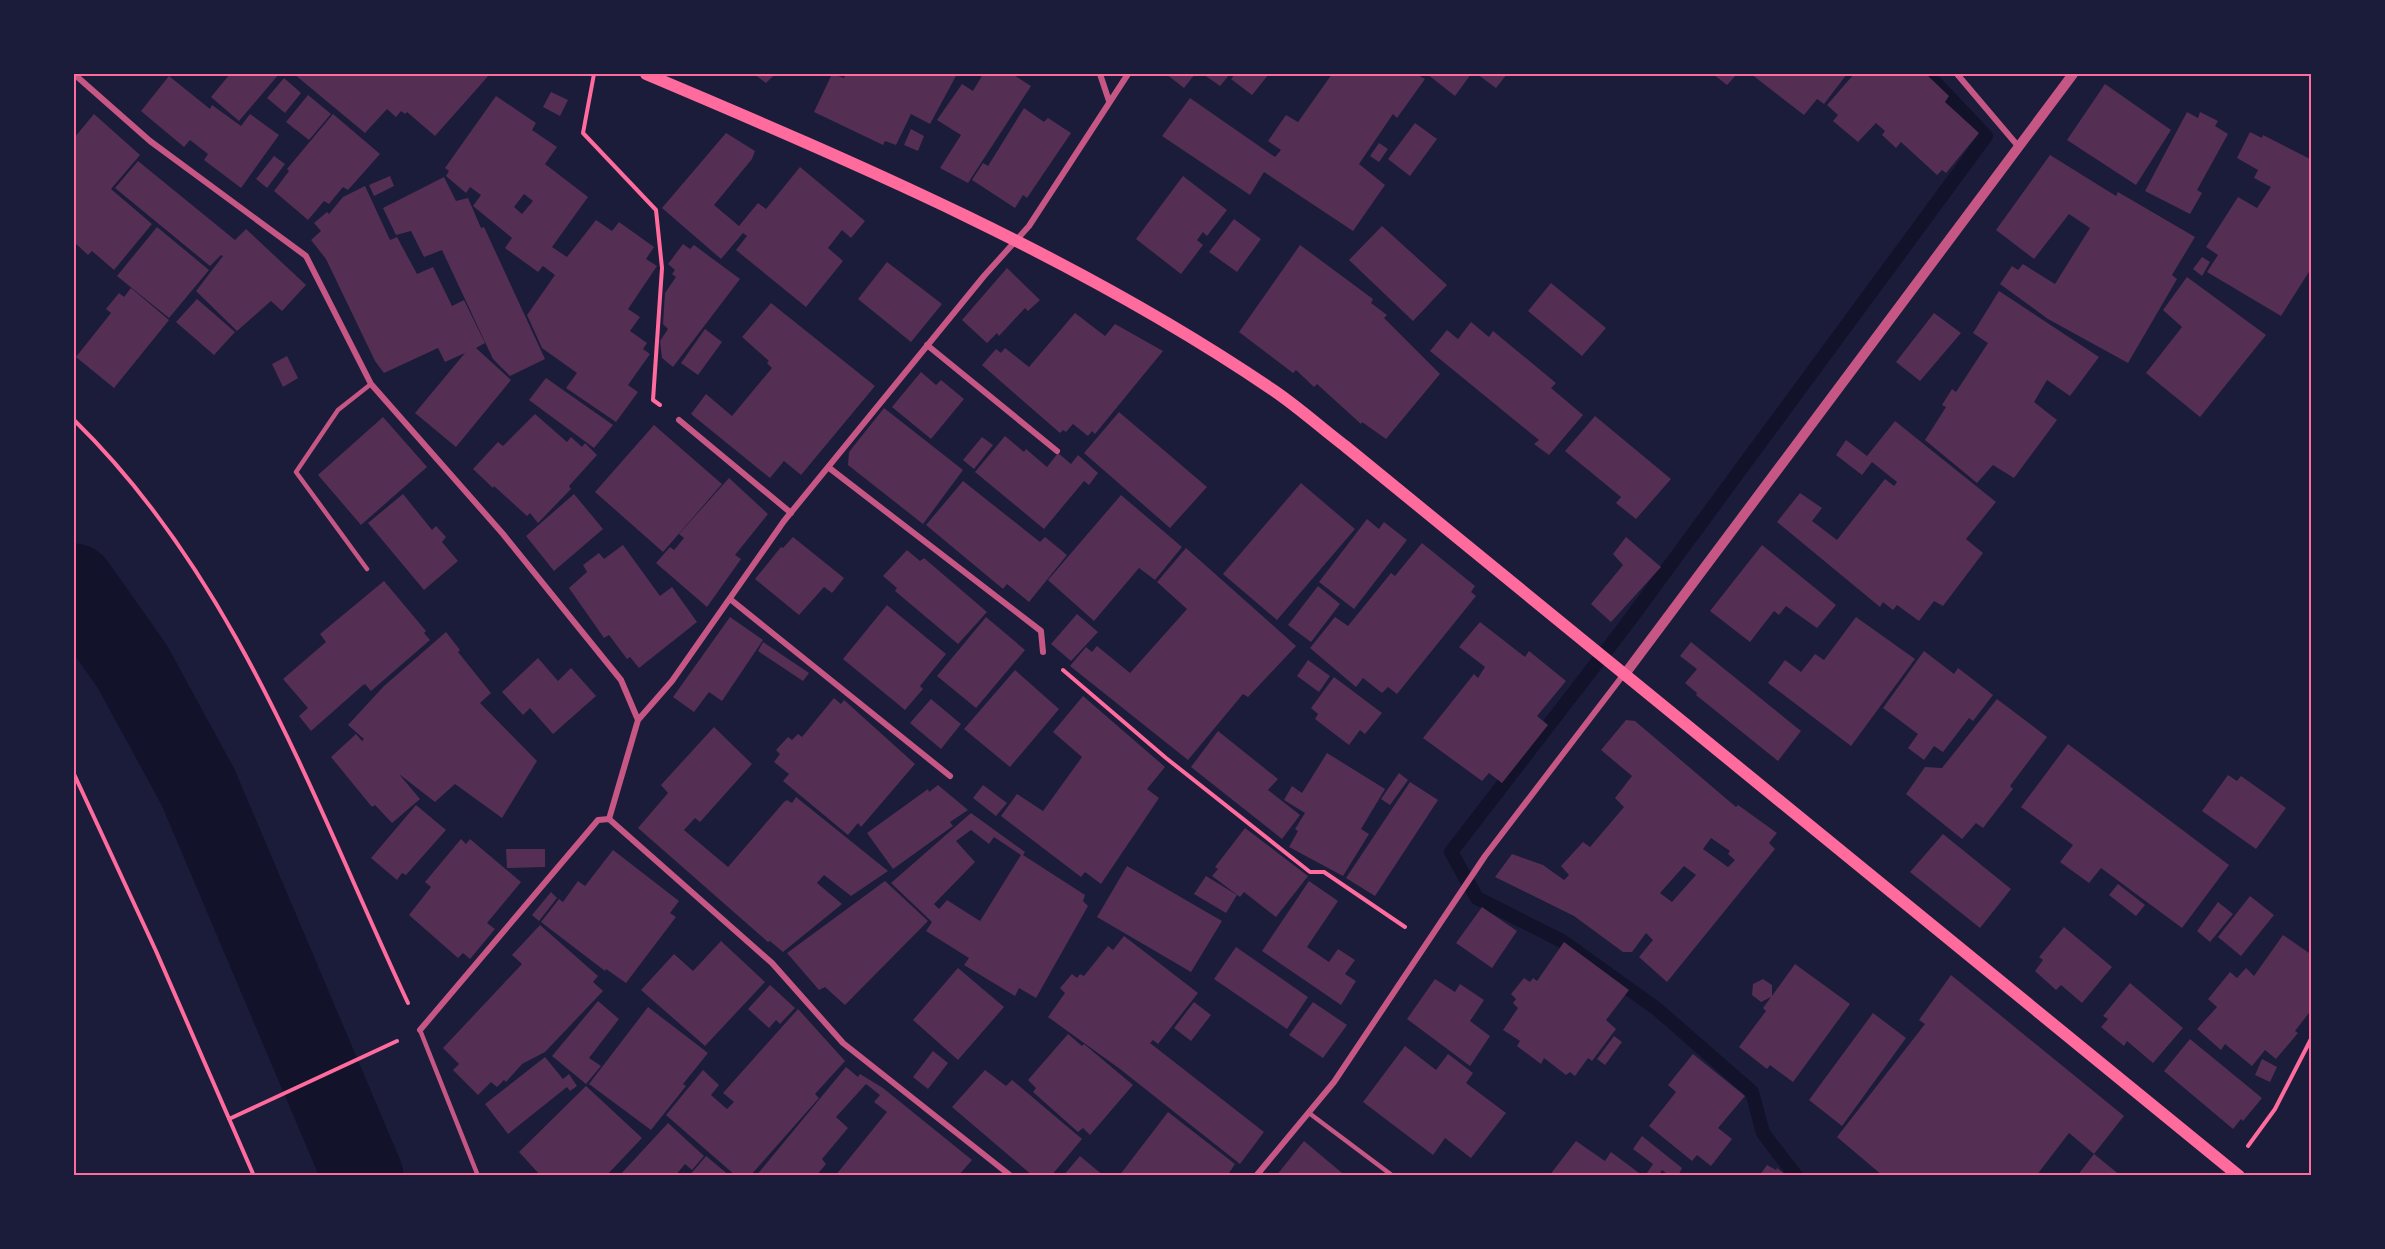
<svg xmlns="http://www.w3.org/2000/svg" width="2385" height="1249" font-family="Lato,sans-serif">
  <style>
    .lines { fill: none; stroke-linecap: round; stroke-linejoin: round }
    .stream { stroke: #12122b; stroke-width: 14 }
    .river { stroke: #12122b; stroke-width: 81 }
    .building { fill: #542f53; fill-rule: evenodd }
    .path { stroke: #ff6b9d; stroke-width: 4 }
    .service { stroke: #c65784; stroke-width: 4.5 }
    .minor { stroke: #c65784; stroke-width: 6 }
    .tertiary { stroke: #c65784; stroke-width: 10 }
    .secondary { stroke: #ff6b9d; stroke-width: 12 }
    .neatline { fill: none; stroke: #ff6b9d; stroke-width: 2 }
  </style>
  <rect width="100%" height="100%" fill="#1b1b3a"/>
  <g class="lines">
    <!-- stream -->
    <path class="stream" d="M1796,1176L1763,1133L1752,1092L1657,1009L1562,941L1477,898L1451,852L1626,625L1986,136L1927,74"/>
    <!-- river -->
    <path class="river" d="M74,584L132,666L198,787L363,1176"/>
  </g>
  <!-- building -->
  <path class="building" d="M230,74H279L239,121L211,97Z
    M294,74H490L435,136L407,112L405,114L401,111L396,117L387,109L365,133Z
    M754,74H775L766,83Z
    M832,74L844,78L846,74H957L930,124L911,114L896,145L885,141L883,145L814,112Z
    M983,74H1012L1031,86L968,183L940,168L961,135L937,120L962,84L973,91Z
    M1166,74H1195L1184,88Z
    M1203,74H1230L1220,86Z
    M1235,74H1269L1252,95L1231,79Z
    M1332,74H1416L1425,79L1397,118L1393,114L1359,164L1385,185L1353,231L1264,172L1250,195L1162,136L1190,98L1275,157L1281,150L1268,141L1286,115L1298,122Z
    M1427,74H1471L1455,96Z
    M1477,74H1507L1496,88Z
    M1713,74H1737L1727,85Z
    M1751,74H1847L1824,104L1817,99L1804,115Z
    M1854,74H1926L1949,96L1945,102L1979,133L1946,173L1942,170L1937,175L1901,142L1896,148L1882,135L1885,131L1876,123L1858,142L1833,121L1838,115L1827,105Z
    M169,76L210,109L212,105L241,126L250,114L279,135L241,188L204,160L208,154L190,140L184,147L141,111Z
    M284,78L301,93L285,113L267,98Z
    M2105,84L2171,130L2136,185L2067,140Z
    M551,92L568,100L560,116L543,107Z
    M308,95L331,114L309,140L286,122Z
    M496,96L536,123L532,130L557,147L545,164L588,197L552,247L567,257L596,220L612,231L619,222L654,247L646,259L657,266L628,309L640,317L630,331L647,343L643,349L650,354L628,385L638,392L616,422L566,388L577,373L542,348L527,315L555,275L543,266L538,272L505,248L512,238L473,206L481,195L470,187L466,193L446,176L449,171L445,168ZM524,194L533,201L522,214L514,207Z
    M1024,108L1044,122L1048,118L1071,133L1027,198L1023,195L1015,208L972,180L983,163L988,166Z
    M2187,112L2198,118L2200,112L2218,121L2215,126L2228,134L2197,190L2202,193L2190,214L2145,191Z
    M94,114L140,155L111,189L152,224L114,270L92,251L88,255L74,242V138Z
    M333,114L380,154L348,190L343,187L329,204L324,201L308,220L274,191L289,171L287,169Z
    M1415,123L1437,139L1410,176L1388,159Z
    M911,129L924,136L918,151L904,145Z
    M2250,132L2262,138L2263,135L2312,160V267L2281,316L2207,272L2218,255L2206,247L2238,197L2257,208L2271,187L2254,178L2258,170L2237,158Z
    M726,133L755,151L752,159L714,205L739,226L758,203L766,209L800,167L865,221L851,238L842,230L828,248L843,261L806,307L736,250L747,236L743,233L721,259L662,208Z
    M1379,143L1388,149L1379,162L1370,156Z
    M2050,155L2116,196L2118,192L2195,237L2172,275L2177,279L2128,363L2048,319L2000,284L2012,266L2018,270L2023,264L2055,284L2090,228L2069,214L2034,259L1996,230Z
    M274,156L285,164L267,188L256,179Z
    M138,161L235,240L246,229L306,285L282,311L271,301L237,331L196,291L223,256L221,255L210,266L115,188Z
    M390,176L394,186L374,196L369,185Z
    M1183,176L1227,210L1207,236L1203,232L1197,240L1203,245L1181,274L1136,239Z
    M444,177L456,201L468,198L481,228L484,227L545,359L510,376L493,359L442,250L424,257L411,231L396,235L383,208Z
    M365,186L390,240L397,237L417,274L433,267L452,306L464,300L485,343L476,348L511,380L456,447L415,413L465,353L445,362L438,348L384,373L375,361L326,259L311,240L321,231L314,223L327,212L329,214L343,197Z
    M1234,219L1261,239L1237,272L1209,252Z
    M1382,226L1447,285L1413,321L1349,260Z
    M157,227L209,270L169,318L117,276Z
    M683,244L690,249L694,245L740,279L673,367L662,358L660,341L668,329L663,324L665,293L676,277L672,274L675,270L668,264Z
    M1300,245L1373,299L1371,303L1387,315L1384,318L1440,374L1386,439L1362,422L1361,424L1317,384L1314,387L1296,370L1293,373L1239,332Z
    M2202,257L2210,262L2202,276L2193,269Z
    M887,262L942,304L911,342L858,299Z
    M1007,268L1040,300L1028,311L1025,308L999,336L997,333L987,343L962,320Z
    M2187,277L2266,335L2200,417L2146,373L2182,327L2163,310Z
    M1551,283L1606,328L1582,356L1528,311Z
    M131,288L169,320L114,388L76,357L111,313L106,309L119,293L124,297Z
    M1999,291L2099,357L2070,396L2047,380L2034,402L2057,420L2014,478L1993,465L1977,483L1925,440L1946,407L1942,405L1952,389L1956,392L1988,343L1973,333Z
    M197,299L235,332L214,355L176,322Z
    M771,303L875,386L801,475L784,461L770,478L691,414L706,394L732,416L772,368L767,363L769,361L742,337Z
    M1075,313L1105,336L1115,324L1163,351L1095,434L1092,431L1088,436L1073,424L1066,432L1063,430L1060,433L982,365L996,349L1001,353L1005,348L1029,367Z
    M1934,313L1961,333L1920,381L1896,362Z
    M1471,322L1489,337L1493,331L1556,383L1551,388L1583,415L1549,455L1534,444L1539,440L1430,351L1447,330L1458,339Z
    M705,329L722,342L698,375L681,363Z
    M287,356L298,378L283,387L272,364Z
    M921,372L936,385L941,380L964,399L931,439L892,407Z
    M546,378L613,425L594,448L529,400Z
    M884,408L963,470L923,524L848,465L849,452Z
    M1119,412L1207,487L1170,528L1084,453Z
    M535,414L567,442L571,437L582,447L585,443L597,455L569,486L571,489L538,523L530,513L527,516L494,486L493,488L473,469L498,442L503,446Z
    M1595,416L1671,479L1636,519L1616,503L1621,497L1565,451Z
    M383,417L427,467L361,525L318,475Z
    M1895,421L1996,502L1966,539L1983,553L1943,606L1934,601L1919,621L1897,605L1893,610L1883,602L1880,607L1777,522L1800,493L1822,508L1812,521L1837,540L1885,479L1894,486L1897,482L1872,462L1862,475L1836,455L1846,440L1867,456Z
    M654,425L722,484L663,552L595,492Z
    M1005,436L1024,452L1026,449L1047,467L1058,453L1071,464L1078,455L1098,473L1089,485L1084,481L1044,529L975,472Z
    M982,437L993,445L974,469L963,460Z
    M729,478L768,514L735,555L741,559L707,607L656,563L670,547L674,550L684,538L679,534Z
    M963,481L1040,542L1045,537L1067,555L1029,602L1007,584L1003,589L926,525Z
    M1301,483L1355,529L1277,620L1223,574Z
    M403,494L432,530L436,526L446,537L442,542L458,561L424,590L368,523Z
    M574,494L603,529L554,571L526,536Z
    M1121,495L1182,547L1155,580L1139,568L1094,621L1048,580Z
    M1367,519L1379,529L1384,522L1407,540L1354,609L1319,582Z
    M793,537L844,578L832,593L824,587L799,615L755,579L781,547L783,548Z
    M1626,537L1661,567L1611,622L1591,604L1623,565L1613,554Z
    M1422,543L1475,586L1471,592L1476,596L1397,694L1388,687L1382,693L1363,678L1356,687L1310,648L1335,617L1348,626L1391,573L1395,576Z
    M623,545L660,596L672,587L697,622L639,668L630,657L627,659L609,635L604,638L569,588L587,572L583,565L599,553L604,559Z
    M1762,545L1836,605L1817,628L1786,606L1779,615L1774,611L1750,642L1710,611Z
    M1186,548L1296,646L1248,697L1243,694L1188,760L1070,666L1086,647L1092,652L1097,646L1130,673L1187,609L1157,582Z
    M907,550L920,561L924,558L987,612L958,644L895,591L897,588L883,576Z
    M384,581L426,631L424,633L430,640L371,691L365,684L362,686L311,731L299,716L308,708L283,679L326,642L320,634Z
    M1318,586L1340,604L1311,642L1288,625Z
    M887,605L946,654L920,686L923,689L905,710L843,659Z
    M1077,614L1098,632L1071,661L1051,644Z
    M730,617L763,640L722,701L709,692L694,712L673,697Z
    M986,617L1025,650L976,708L937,676Z
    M1856,617L1915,659L1851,746L1768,683L1785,660L1801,672L1815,654L1824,660Z
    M1480,622L1525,657L1529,651L1566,681L1537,716L1548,725L1502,783L1489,773L1482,781L1423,738L1474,674L1478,678L1485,667L1459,647Z
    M446,632L460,650L458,652L491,693L480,703L537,761L502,818L455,784L435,802L399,774L420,799L392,823L375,805L372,807L331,757L356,734L362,741L364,739L348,725L384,686Z
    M763,642L809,673L803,681L758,651Z
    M1691,642L1801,731L1778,761L1696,695L1697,693L1685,683L1697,669L1680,656Z
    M1924,651L1954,674L1958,668L1993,695L1973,721L1969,718L1943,752L1934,746L1924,760L1908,748L1918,734L1883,708Z
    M538,658L558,681L571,668L596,696L553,734L530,708L523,715L502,692Z
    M1308,660L1330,676L1319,692L1297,676Z
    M1015,670L1059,709L1010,767L964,729Z
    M1334,677L1382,713L1365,734L1360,730L1349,745L1315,719L1318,714L1311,708Z
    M1083,696L1165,767L1147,789L1159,798L1101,884L1085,872L1081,877L1001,816L1017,794L1043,811L1082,757L1053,732Z
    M834,698L841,704L844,700L915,764L861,827L858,823L848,835L783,781L789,774L774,762L780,754L776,750L788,737L792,740L798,734L802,737Z
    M931,699L961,724L941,749L910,723Z
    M1997,699L2047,737L2010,786L2013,789L1983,828L1976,823L1962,839L1906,794L1925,767L1942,768Z
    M1626,720L1635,721L1736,807L1738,805L1777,833L1769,843L1775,849L1667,982L1639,957L1653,940L1646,933L1632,952H1623L1574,916L1495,877L1512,854L1543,865L1564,880L1569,875L1561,866L1583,842L1590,847L1624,807L1615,798L1632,776L1601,750ZM1711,838L1730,851L1728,854L1735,860L1728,867L1703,849ZM1684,866L1696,875L1672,902L1660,893Z
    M714,727L752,764L700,822L695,818L684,830L728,867L784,802L787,800L792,803L796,797L888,871L851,896L824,875L817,883L842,904L783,952L770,941L768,942L638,828L668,793L661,785Z
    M1218,731L1278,779L1268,790L1300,815L1282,839L1191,767Z
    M2068,744L2229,865L2182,928L2101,868L2089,883L2060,862L2073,845L2021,807Z
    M1327,753L1385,789L1361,829L1369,834L1343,876L1289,847L1298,831L1295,829L1305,813L1284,800L1292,786L1302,793Z
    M1399,773L1408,780L1390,805L1381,799Z
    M2228,775L2237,781L2241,776L2286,808L2256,849L2202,811Z
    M1410,782L1438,800L1375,896L1346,878Z
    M938,785L968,810L950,822L953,826L893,869L867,833L928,789L929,792Z
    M983,785L1007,803L996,816L973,798Z
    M416,805L446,830L406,875L402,873L397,880L371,858Z
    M971,813L1025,852L1023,855L1085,895L1083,901L1088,906L1036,998L1019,988L1015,996L964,965L969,958L926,931L932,922L891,883ZM971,830L989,844L994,837L1021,855L980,921L947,900L939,909L934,904L975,862L956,841Z
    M1245,828L1308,876L1276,917L1244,892L1240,897L1212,876L1218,869L1215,867Z
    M1943,834L2011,889L1980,928L1910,872Z
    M461,839L466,844L470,839L521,882L487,923L495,929L470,959L463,953L458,958L409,915L431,887L425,882Z
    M506,849H545V867L507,868Z
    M613,850L679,901L670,913L676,917L626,983L606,969L605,971L541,922L559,899L563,902L578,881L585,886Z
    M1127,866L1222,921L1191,972L1097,917Z
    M1206,876L1237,895L1226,913L1194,894Z
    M885,881L928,921L845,1005L825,987L819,990L787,953Z
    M1309,881L1338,901L1307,947L1329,962L1338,949L1355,960L1345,974L1356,981L1341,1005L1262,951Z
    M2118,884L2145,905L2136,916L2109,895Z
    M551,892L557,898L539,921L532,915Z
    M2250,896L2274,915L2241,956L2218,937Z
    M2218,902L2233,914L2210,942L2197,931Z
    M1482,907L1517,931L1492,968L1456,943Z
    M540,925L598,976L593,982L603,991L545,1052L522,1064L506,1082L504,1080L497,1087L491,1082L478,1095L453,1070L459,1064L443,1048L522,964L512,955Z
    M2064,927L2112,967L2082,1003L2061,985L2056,990L2035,971L2043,960L2039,957Z
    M2283,935L2312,955V1009L2295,1031L2298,1033L2276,1059L2265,1050L2252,1066L2225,1044L2221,1050L2197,1029L2217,1007L2208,999L2230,972L2237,978L2246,968L2254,976Z
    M1124,936L1198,993L1158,1044L1153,1040L1150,1043L1264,1132L1240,1164L1120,1069L1048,1017L1065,993L1060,988L1072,974L1077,978L1080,974L1084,976L1108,946L1113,950Z
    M721,941L765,982L705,1046L641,990L674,954L693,971Z
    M1564,942L1629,990L1606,1020L1616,1029L1592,1061L1588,1058L1575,1076L1570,1072L1566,1075L1544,1058L1541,1064L1517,1046L1520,1041L1503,1030L1518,1008L1513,1003L1516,999L1511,994L1524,978L1530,982L1533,978L1537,981Z
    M1236,947L1308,997L1287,1029L1214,979Z
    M1795,964L1850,1004L1793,1082L1770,1065L1767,1069L1739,1047L1766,1011L1763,1008L1771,997L1761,1002L1752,995L1753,984L1763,979L1772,985V996Z
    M958,968L1004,1007L958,1060L913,1020Z
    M1951,975L2124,1116L2094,1154L2069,1133L2036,1176H1883L1837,1137L1925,1024L1919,1020Z
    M1435,979L1455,992L1460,984L1484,1000L1470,1021L1490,1036L1470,1066L1407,1019Z
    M2130,983L2183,1028L2153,1063L2127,1041L2124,1046L2101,1027L2108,1019L2103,1016Z
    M770,985L795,1008L780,1024L776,1020L769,1028L748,1009Z
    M598,1001L619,1019L589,1058L601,1066L586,1084L552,1056Z
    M1194,1002L1211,1015L1191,1041L1174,1028Z
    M1313,1002L1347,1025L1323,1058L1289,1035Z
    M648,1007L708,1053L683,1084L686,1086L651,1130L589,1084Z
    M798,1009L845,1061L815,1094L819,1098L750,1176H736L666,1115L703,1070L719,1085L711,1095L727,1109L734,1102L723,1093Z
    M1873,1013L1906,1038L1842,1126L1809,1100Z
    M1068,1034L1082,1046L1084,1044L1133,1085L1090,1135L1083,1128L1078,1132L1033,1092L1036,1088L1028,1080Z
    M1614,1036L1622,1042L1605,1065L1597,1059Z
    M2190,1039L2262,1098L2243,1121L2241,1119L2233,1129L2164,1071Z
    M1405,1046L1436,1070L1448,1054L1473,1073L1466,1083L1506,1113L1471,1158L1445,1138L1433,1155L1363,1102Z
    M933,1051L948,1063L928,1089L913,1077Z
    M1693,1054L1745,1096L1718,1128L1732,1139L1711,1166L1697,1155L1692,1161L1649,1126L1676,1092L1668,1085Z
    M545,1057L563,1079L569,1074L577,1086L570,1091L567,1087L508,1134L485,1104Z
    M2262,1059L2277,1067L2270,1082L2255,1075Z
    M846,1067L858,1077L860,1074L883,1088L972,1160L958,1176H835L887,1112L874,1102L880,1095L866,1084L836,1117L848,1128L822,1159L826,1164L816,1176H756Z
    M985,1070L1006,1086L1012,1080L1082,1139L1051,1176H1033L952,1107Z
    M586,1086L642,1138L606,1176H541L519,1152Z
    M1168,1112L1235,1164L1227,1176L1219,1173L1217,1176H1119Z
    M668,1123L704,1156L692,1170L685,1164L675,1176H619Z
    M1642,1136L1682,1168L1678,1176H1670L1662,1170L1658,1176H1645L1653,1164L1633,1149Z
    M1304,1141L1342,1173L1340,1176H1276Z
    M1576,1141L1605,1161L1611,1152L1643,1176H1549Z
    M2094,1154L2121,1176H2077Z
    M706,1156L730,1176H689Z
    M1080,1156L1104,1176H1063Z
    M1767,1165L1776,1170L1777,1168L1787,1176H1759Z"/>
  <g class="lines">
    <!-- path -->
    <path class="path" d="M594,74L583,133L656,210L662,268L653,400L660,405
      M74,420C237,579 313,800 408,1003
      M1063,670L1166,758L1310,872H1324L1405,927
      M74,774L156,951L254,1176
      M229,1119L397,1041
      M2248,1146L2275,1109L2312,1037"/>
    <!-- service -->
    <path class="service" d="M367,569L296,472L338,410L371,384
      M420,1030L478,1176
      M1309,1113L1393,1176"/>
    <!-- minor -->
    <path class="minor" d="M74,74L150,141L306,256L371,384L503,534L621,680L638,720
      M1100,74L1109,101
      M1957,74L2018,146
      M927,345L1057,451
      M679,420L791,513
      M828,467L1041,631L1043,652
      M730,599L950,776
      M609,819L638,720L672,681L784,521L984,276L1029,226L1128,74
      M420,1030L598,820L609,819L772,963L843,1043L1011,1176
      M1256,1176L1334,1082L1485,856L1624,674"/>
    <!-- tertiary -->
    <path class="tertiary" d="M1625,674L2073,74"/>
    <!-- secondary -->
    <path class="secondary" d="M646,74C857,163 1080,259 1270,388C1296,405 1320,427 1345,446L2239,1176"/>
  </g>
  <!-- border -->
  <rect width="2385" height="1249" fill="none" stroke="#1b1b3a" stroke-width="150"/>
  <rect x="75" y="75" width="2235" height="1099" class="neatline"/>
</svg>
